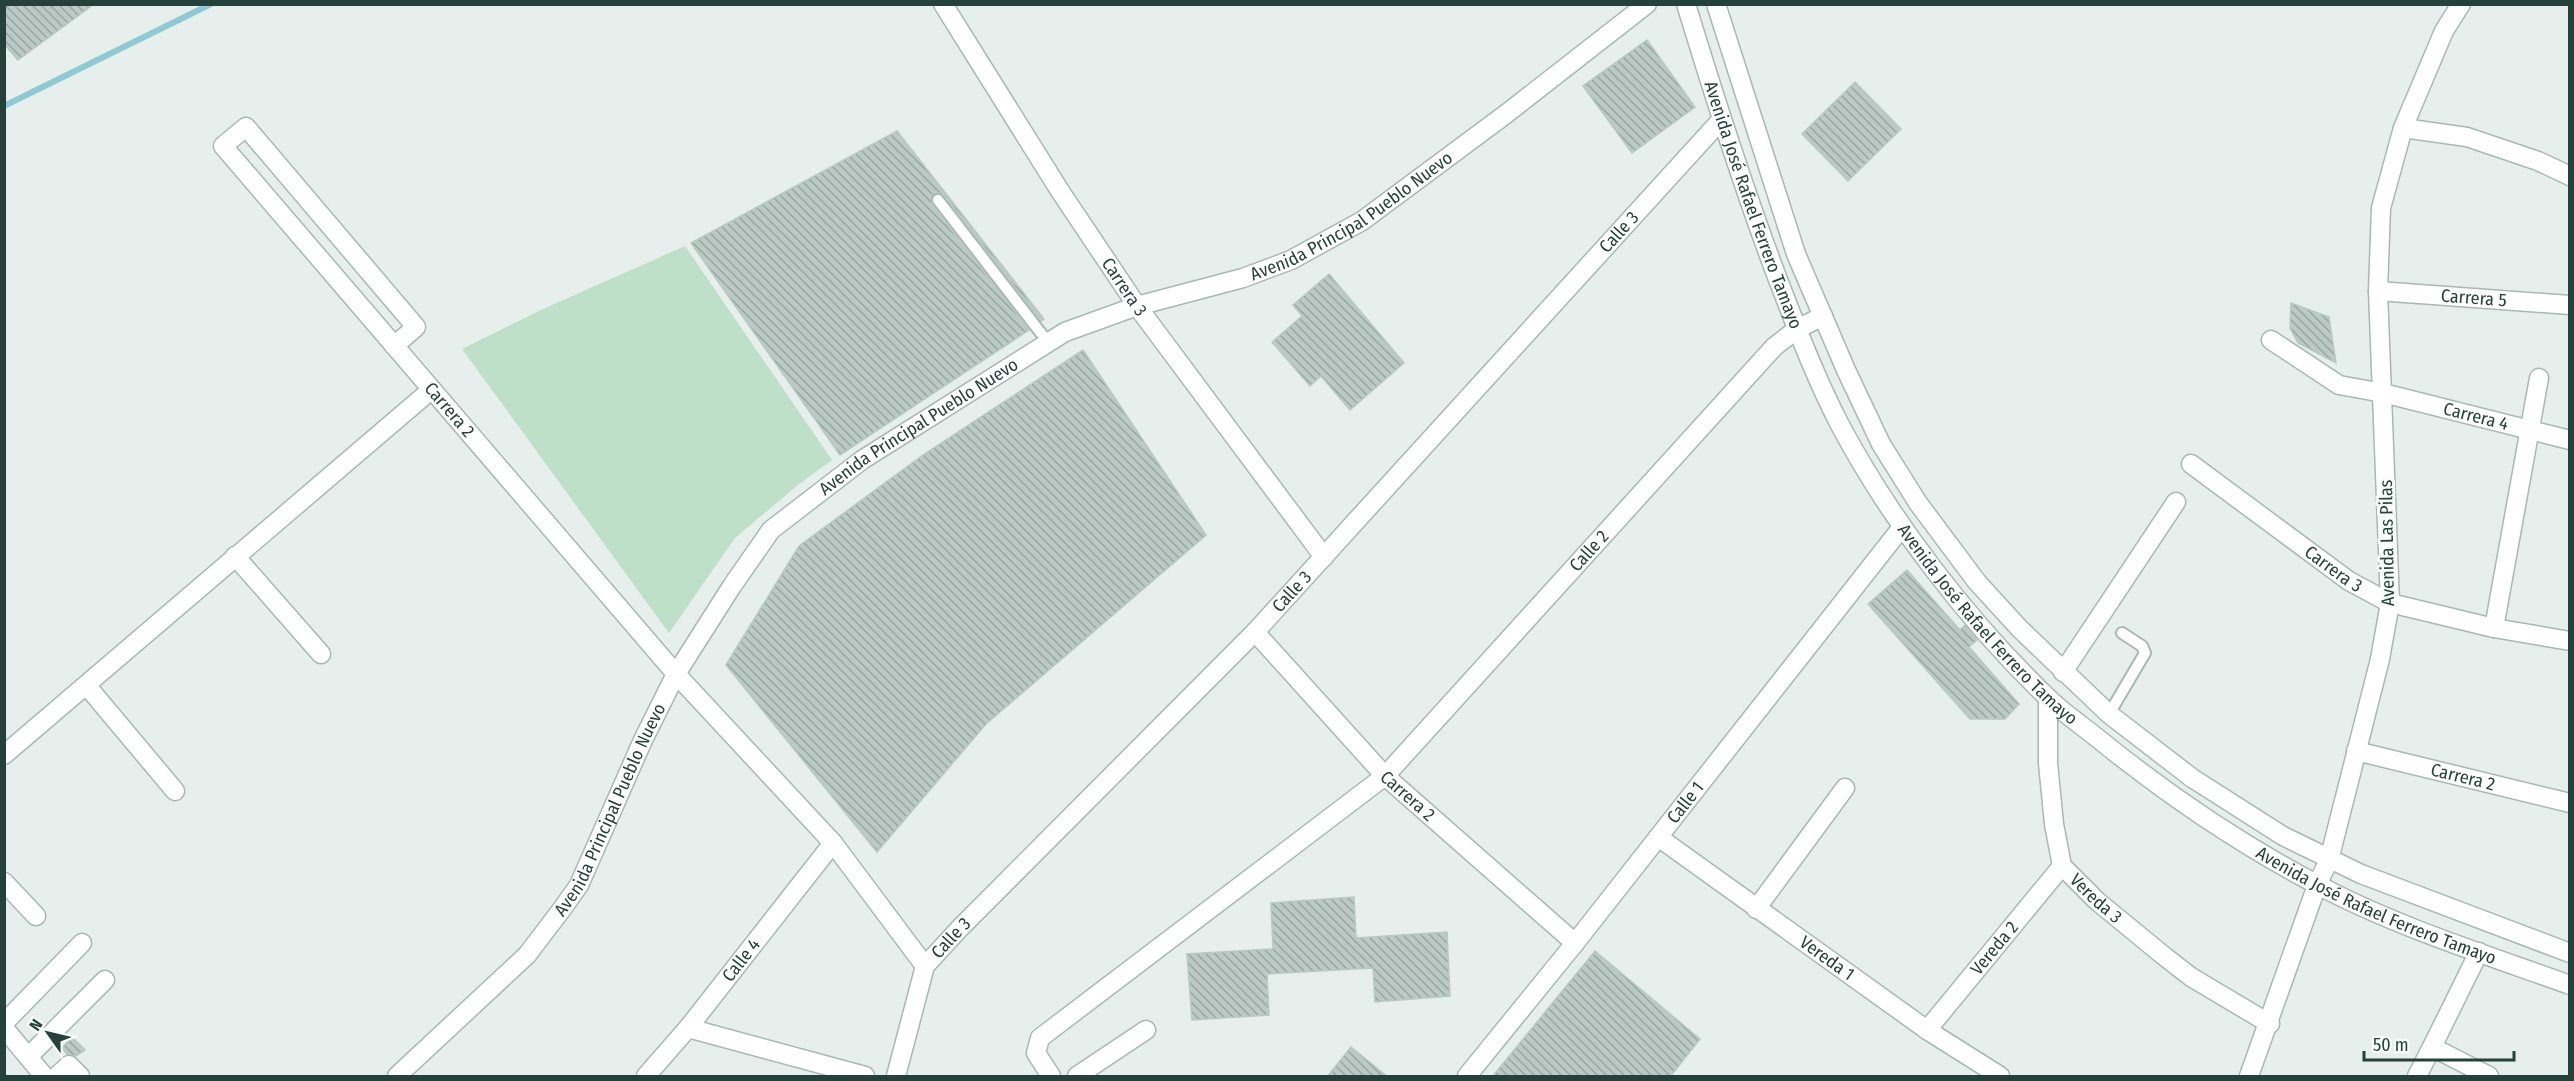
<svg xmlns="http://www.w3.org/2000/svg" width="2574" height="1081" font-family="'Fira Sans Condensed',sans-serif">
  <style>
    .pitch { fill: #bfe0c8 }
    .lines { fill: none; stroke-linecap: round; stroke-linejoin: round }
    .stream { stroke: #8ec9d4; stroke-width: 6 }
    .building { fill: url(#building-back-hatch); stroke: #b8c9c2; stroke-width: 1.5 }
    .service-casing { stroke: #a8b8b2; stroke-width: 14 }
    .minor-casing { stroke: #a8b8b2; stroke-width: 21 }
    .tertiary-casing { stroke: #a8b8b2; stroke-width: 21 }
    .service { stroke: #fff; stroke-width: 10 }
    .minor { stroke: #fff; stroke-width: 18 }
    .tertiary { stroke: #fff; stroke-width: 18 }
    .labels { text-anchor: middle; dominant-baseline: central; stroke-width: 6; stroke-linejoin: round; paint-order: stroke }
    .street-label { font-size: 18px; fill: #24423a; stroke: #f7fbf9 }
  </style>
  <defs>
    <pattern id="building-back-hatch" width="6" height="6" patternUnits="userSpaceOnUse" patternTransform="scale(1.5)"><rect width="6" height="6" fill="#bbcac4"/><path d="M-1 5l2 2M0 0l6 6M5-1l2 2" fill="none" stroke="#98a6a0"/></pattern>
  </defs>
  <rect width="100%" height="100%" fill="#e6efeb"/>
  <!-- pitch -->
  <path class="pitch" d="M685,246L832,460L798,485L735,538L669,633L462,349L543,309Z"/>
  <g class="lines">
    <!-- stream -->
    <path class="stream" d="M4,106L211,4"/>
  </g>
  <!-- building -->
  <path class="building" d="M4,4H94L18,60L4,44Z
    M1647,40L1695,107L1632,153L1583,86Z
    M1855,82L1901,129L1848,181L1802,134Z
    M897,131L1044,319L1041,321L944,195L940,193L934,194L931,198L932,205L1029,330L840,455L691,243Z
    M1329,274L1404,363L1350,410L1321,376L1310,386L1272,342L1302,316L1293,305Z
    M2291,303L2329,317L2336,363L2298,343L2290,328Z
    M1083,350L1206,535L986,724L877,852L726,665L799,546L923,455Z
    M1907,570L1960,630L1965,625L1977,640L1969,647L2019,704L2005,719H1970L1868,604Z
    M1354,897L1356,938L1447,932L1450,996L1375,1002L1373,968L1267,974L1269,1015L1192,1020L1187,954L1273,949L1271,903Z
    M1595,951L1700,1039L1670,1077H1492Z
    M72,1037L85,1050L76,1056L67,1054L62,1048Z
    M1351,1047L1388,1077H1327Z"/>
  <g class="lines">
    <defs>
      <path id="service" d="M938,200L1047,341
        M2109,714L2145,653L2142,646L2122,633"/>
      <g id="minor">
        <path id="s1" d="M943,4L1060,191L1137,306L1324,557"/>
        <path d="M2403,128L2467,137L2538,161L2570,176"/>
        <path id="s2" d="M2378,291L2570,305"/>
        <path id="s3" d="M2271,340L2339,385L2383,393L2570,440"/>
        <path id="s4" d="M394,346L416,327L246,127L223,146L676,674L833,843L925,966"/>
        <path id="s5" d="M2191,464L2349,581L2390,603L2494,628L2570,641"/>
        <path d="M235,556L321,654"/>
        <path d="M2494,628L2539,378"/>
        <path id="s6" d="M1255,632L1385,776L1575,943"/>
        <path d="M2063,672L2176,502"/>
        <path d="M87,686L175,791"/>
        <path id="s7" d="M2048,698V763L2054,824L2062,866L2097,901L2164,956L2191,977L2270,1024"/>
        <path id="s8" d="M2356,751L2570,803"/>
        <path d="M4,755L431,390"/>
        <path id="s9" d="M1658,837L1927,1030L2000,1076"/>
        <path d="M4,882L36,916"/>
        <path d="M1756,909L1845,788"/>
        <path d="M2479,952L2432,1047L2489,1076"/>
        <path d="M4,1023L82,943"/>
        <path d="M4,1028L44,1076"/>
        <path d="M688,1028L865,1076"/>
        <path id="s10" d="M1927,1030L2062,866"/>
        <path d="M28,1057L105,980"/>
        <path d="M57,1076L69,1065L80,1076"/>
        <path id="s11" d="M397,1076L527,955L562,909L579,885L643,740L676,674L732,586L771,530L862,460L1065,332L1137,306L1243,278L1291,260L1362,221L1506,114L1647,4"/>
        <path id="s12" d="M646,1076L688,1028L833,843"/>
        <path id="s13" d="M896,1076L925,966L960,928L1255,632L1721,120"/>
        <path id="s14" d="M1051,1076L1036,1053L1040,1038L1385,776L1774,347L1797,329L1823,316"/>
        <path d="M1077,1076L1146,1030"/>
        <path id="s15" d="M1467,1076L1575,943L1902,527"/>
        <path d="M2249,1076L2317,885L2329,860L2380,659L2390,603L2378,291L2381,208L2403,128L2444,31L2461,4"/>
        <path d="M2417,1076L2432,1047"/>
      </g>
      <g id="tertiary">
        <path id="s16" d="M1686,4C1714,96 1743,187 1777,277C1796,326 1815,377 1840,425C1891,521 1968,621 2047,697C2063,713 2083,726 2101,741C2168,795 2240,844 2316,884C2394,926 2487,955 2570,985"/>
        <path d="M1716,4L1796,254L1846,370L1881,444L1918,503L1977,582L2020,629L2109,714L2192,778L2283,836L2361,874L2570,953"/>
      </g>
    </defs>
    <!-- service casing -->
    <use href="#service" class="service-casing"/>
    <!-- minor casing -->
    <use href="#minor" class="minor-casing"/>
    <!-- tertiary casing -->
    <use href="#tertiary" class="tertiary-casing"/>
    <!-- service -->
    <use href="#service" class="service"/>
    <!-- minor -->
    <use href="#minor" class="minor"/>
    <!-- tertiary -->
    <use href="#tertiary" class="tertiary"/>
  </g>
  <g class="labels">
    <!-- street labels -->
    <g class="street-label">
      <text stroke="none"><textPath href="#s16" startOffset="212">Avenida José Rafael Ferrero Tamayo</textPath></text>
      <text stroke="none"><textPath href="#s11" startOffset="1336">Avenida Principal Pueblo Nuevo</textPath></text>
      <text stroke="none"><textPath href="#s13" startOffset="1124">Calle 3</textPath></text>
      <text stroke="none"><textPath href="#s1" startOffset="336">Carrera 3</textPath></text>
      <text stroke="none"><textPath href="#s2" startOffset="96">Carrera 5</textPath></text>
      <text stroke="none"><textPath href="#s4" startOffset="669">Carrera 2</textPath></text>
      <text stroke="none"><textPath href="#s3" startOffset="222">Carrera 4</textPath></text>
      <text stroke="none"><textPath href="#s11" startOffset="850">Avenida Principal Pueblo Nuevo</textPath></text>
      <text transform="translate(2387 543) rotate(-91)">Avenida Las Pilas</text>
      <text stroke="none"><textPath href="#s14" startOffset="780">Calle 2</textPath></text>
      <text stroke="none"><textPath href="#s5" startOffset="177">Carrera 3</textPath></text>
      <text stroke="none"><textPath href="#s13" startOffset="638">Calle 3</textPath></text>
      <text stroke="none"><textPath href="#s16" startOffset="698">Avenida José Rafael Ferrero Tamayo</textPath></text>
      <text stroke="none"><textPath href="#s8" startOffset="110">Carrera 2</textPath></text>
      <text stroke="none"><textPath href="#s6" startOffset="224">Carrera 2</textPath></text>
      <text stroke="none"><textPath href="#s15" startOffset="350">Calle 1</textPath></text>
      <text stroke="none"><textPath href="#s11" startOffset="346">Avenida Principal Pueblo Nuevo</textPath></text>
      <text stroke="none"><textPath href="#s7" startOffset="216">Vereda 3</textPath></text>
      <text stroke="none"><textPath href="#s16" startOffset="1184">Avenida José Rafael Ferrero Tamayo</textPath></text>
      <text stroke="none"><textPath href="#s13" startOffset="152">Calle 3</textPath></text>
      <text stroke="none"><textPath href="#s10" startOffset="106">Vereda 2</textPath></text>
      <text stroke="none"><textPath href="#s9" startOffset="208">Vereda 1</textPath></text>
      <text stroke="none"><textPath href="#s12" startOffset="150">Calle 4</textPath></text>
    </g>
  </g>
  <!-- border -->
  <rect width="2574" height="1081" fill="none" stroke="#24423a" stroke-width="12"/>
  <!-- north arrow -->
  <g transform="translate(48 1033) rotate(304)" stroke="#f7fbf9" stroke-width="4.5" paint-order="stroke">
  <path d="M0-4.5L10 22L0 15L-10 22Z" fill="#24423a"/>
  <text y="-9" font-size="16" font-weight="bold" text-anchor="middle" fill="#24423a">N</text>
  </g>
  <!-- scale -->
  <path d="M2364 1051v9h150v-9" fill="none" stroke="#24423a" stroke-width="3"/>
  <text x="2373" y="1051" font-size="18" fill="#24423a" stroke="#f7fbf9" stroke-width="4.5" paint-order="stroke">50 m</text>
</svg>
